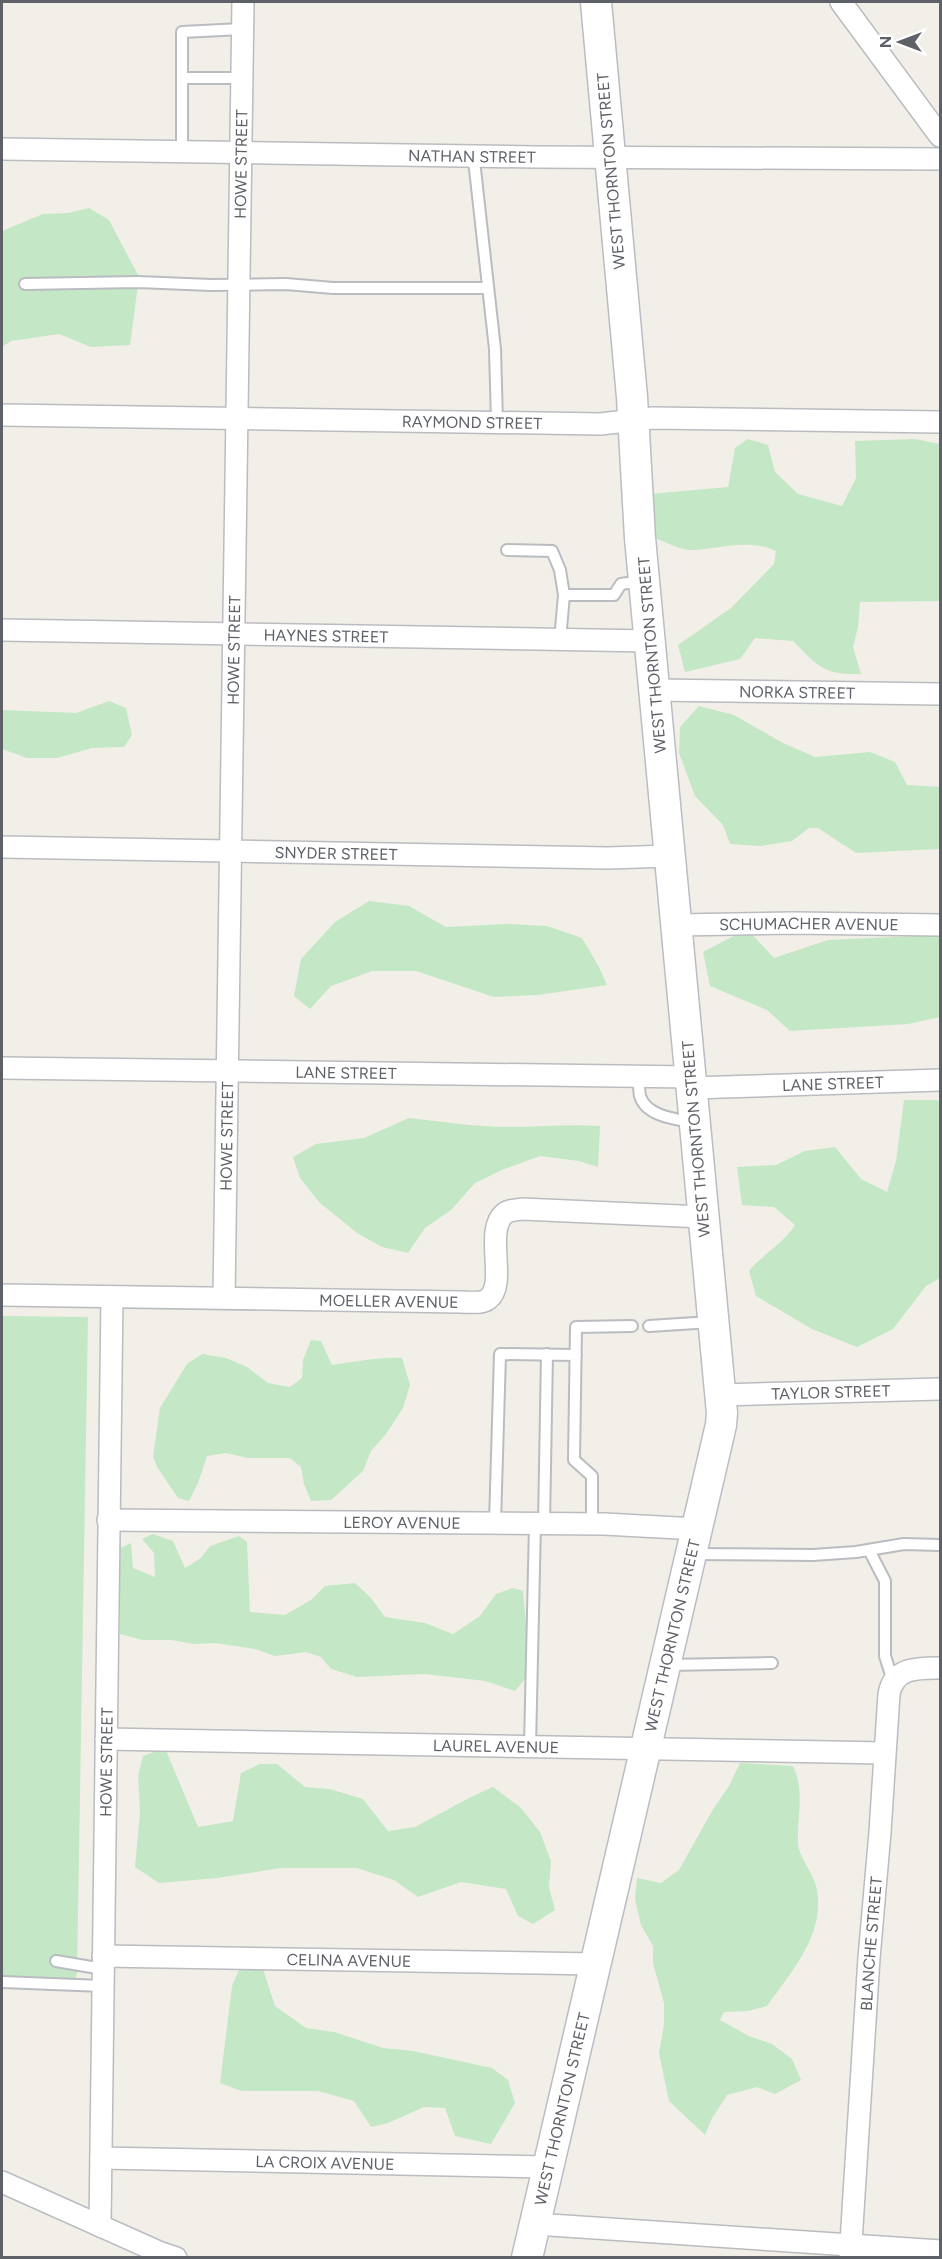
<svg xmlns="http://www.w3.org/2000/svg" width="942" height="2259" font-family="Figtree,sans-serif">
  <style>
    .green { fill: #c4e8c5 }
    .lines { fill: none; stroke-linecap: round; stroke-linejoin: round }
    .service-casing { stroke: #b9bcc1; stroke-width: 14 }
    .minor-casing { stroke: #b9bcc1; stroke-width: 24 }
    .secondary-casing { stroke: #babdc3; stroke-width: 33 }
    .service { stroke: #fff; stroke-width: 10 }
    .minor { stroke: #fff; stroke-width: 21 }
    .secondary { stroke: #fff; stroke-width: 30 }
    .labels { text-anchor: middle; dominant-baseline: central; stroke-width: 5; stroke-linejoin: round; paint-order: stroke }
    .street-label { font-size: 16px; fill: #5e6268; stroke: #fff }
  </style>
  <rect width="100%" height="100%" fill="#f1efe7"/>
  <!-- green -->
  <path class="green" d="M89,208L109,220L139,277L130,345L91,347L59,334L11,341L2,347V231L43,214L68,213Z
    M748,439L768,445L775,472L798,494L842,506L856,478L855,441L915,439L940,444V601L860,602L858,627L853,647L861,674C823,675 818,666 793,641L755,638L740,659L685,672L678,645L731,608L774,564L776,551C748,538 721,549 691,550C680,550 665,542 655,538L650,494L728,487L735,448Z
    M109,701L126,708L132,735L124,747L92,748L57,758H27L2,749V710L76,713Z
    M699,706L734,715L783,743L815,757L870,752L895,762L907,785L940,787V849L856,853L818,828H809L792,841L760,846L730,844L723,825L695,796L679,753L680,727Z
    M369,901L409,906L446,927L506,924L547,926L582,938L599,967L607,985L538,995L494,997L416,971H372L331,986L310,1009L294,996L301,959L335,922Z
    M747,929L774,958L828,940L940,935V1017L908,1024L790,1031L767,1010L710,986L703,952Z
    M904,1100H937L940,1102V1278L926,1286L893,1329L857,1347L812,1329L756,1296L749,1271C763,1254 783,1244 795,1225L774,1207L742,1205L737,1167L776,1165L805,1151L835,1147L861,1179L887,1192L896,1161Z
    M409,1118C443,1122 477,1127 511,1127C541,1127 570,1124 600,1126L598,1167L579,1161L540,1156L502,1170L475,1183L451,1210L425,1228L408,1253L382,1247L357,1233L319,1202L300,1178L293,1157L316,1144L364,1138Z
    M2,1316L88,1317L77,1974L75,1978L2,1976Z
    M311,1340L321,1341L332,1365C356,1362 377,1357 402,1358L410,1385L403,1408L386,1434L371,1451L363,1471L331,1500L311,1501L304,1484L301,1467L290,1458H248L226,1453L207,1456L198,1483L189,1501L178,1498L157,1467L153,1456L160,1408L187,1364L202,1354L226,1358L247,1367L268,1383L290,1387L302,1378L303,1360Z
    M153,1534L173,1541L185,1568L201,1558L210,1546L239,1536L247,1542L250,1612L285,1615L311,1600L325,1586L355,1583L370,1597L385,1617L425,1623L453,1634L480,1616L496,1594L513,1588L523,1591L527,1635L526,1678L515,1691L485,1681L425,1674L357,1677L331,1669L321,1657L306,1652L275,1656L255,1649L216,1643L194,1644L171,1640H142L120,1634V1548L131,1543L133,1568L155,1577L154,1553L142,1539Z
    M165,1748L198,1827L233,1821L241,1773L260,1764H277L305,1787L330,1789L363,1799L388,1831L415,1827L473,1796L493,1787L521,1808L540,1832L551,1861L549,1887L555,1910L533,1924L518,1916L506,1889L461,1882L418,1897L394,1880L357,1868H281L217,1878L159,1883L135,1867L140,1812L138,1776L143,1756Z
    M740,1763L793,1766C805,1792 797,1815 798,1843C799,1859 815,1874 817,1890C825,1935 791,1972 767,2006L748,2011L724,2012L720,2020L749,2036L772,2044L792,2059L801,2080L775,2094L757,2087L727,2095L711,2120L705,2135L669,2101L659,2053L664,2024V2003L653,1963V1946L641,1925L635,1899L637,1878L661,1883L679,1870L712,1811L729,1786Z
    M242,1963L263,1969L275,2006L306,2028L334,2032L383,2048L413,2051L492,2068L508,2080L515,2103L491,2144L455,2136L445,2108L424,2107L388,2123L371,2127L354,2101L318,2091H242L220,2083L232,1986Z"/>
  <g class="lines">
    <defs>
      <path id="service" d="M182,78H241
        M182,152V32L242,29
        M472,155L475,169L495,349L497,422
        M25,284L138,282L211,285L286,284L333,288H487
        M507,550L552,551L560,570L564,595H614L621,584L641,581
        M560,640L564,595
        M638,1076C639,1083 639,1090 640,1096C646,1116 675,1119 691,1122
        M649,1326L711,1322
        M495,1523L500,1354L576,1355
        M544,1524L547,1354
        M592,1524V1476L574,1460L576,1327L632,1326
        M869,1550L885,1581V1656L893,1681
        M693,1554L813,1555L856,1552L904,1544L940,1545
        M667,1665L772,1663
        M530,1746L535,1524
        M56,1961L103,1969
        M2,1982L103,1986"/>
      <g id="minor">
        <path d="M841,2L940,136"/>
        <path id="s1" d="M2,149L535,157L940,159"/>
        <path id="s2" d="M2,415L600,424L653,418L940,422"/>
        <path id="s3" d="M2,630L651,641"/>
        <path id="s4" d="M655,690L940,694"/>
        <path id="s5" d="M2,847L608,858L670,856"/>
        <path id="s6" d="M677,925L795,923L940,925"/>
        <path id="s7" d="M2,1068L690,1077"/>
        <path id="s8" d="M691,1088L940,1080"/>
        <path id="s9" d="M2,1295L461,1302C469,1302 482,1304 488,1299C508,1284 484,1232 504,1214C508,1210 516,1210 522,1209L703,1217"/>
        <path id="s10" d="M224,1298L243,2"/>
        <path id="s11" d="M720,1395L940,1389"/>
        <path id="s12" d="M108,1520L604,1524L697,1529"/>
        <path id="s13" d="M106,1739L884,1753"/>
        <path id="s14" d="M103,1956L596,1964"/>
        <path id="s15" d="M101,2158L548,2167"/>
        <path d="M2,2182L161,2253L176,2258"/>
        <path d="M535,2224L940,2251"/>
        <path id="s16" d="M100,2226L112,1297"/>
        <path id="s17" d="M850,2258L869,1958L880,1832L889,1694C894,1667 918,1668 940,1668"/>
      </g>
      <g id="secondary">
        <path id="s18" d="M527,2258L721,1425L722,1413L640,538L632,397L596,2"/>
      </g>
    </defs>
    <!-- service casing -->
    <use href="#service" class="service-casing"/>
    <!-- minor casing -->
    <use href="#minor" class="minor-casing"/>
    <!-- secondary casing -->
    <use href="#secondary" class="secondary-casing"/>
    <!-- service -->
    <use href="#service" class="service"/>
    <!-- minor -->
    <use href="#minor" class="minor"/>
    <!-- secondary -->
    <use href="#secondary" class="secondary"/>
  </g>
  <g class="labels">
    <!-- street labels -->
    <g class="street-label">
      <text stroke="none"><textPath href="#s1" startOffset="470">NATHAN STREET</textPath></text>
      <text stroke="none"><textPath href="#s10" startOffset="1134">HOWE STREET</textPath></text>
      <text transform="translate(611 171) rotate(-95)">WEST THORNTON STREET</text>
      <text stroke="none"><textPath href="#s2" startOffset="470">RAYMOND STREET</textPath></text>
      <text stroke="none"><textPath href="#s3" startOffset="324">HAYNES STREET</textPath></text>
      <text stroke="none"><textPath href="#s10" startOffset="648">HOWE STREET</textPath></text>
      <text transform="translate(652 655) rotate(-95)">WEST THORNTON STREET</text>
      <text stroke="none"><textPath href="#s4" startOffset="142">NORKA STREET</textPath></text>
      <text stroke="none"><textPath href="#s5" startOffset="334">SNYDER STREET</textPath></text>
      <text stroke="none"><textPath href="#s6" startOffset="132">SCHUMACHER AVENUE</textPath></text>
      <text stroke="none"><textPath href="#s7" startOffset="344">LANE STREET</textPath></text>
      <text stroke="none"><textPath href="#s8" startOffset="142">LANE STREET</textPath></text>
      <text stroke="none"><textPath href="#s10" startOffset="162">HOWE STREET</textPath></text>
      <text transform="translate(696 1139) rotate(-95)">WEST THORNTON STREET</text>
      <text stroke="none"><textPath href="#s9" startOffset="387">MOELLER AVENUE</textPath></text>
      <text stroke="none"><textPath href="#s11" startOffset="111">TAYLOR STREET</textPath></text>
      <text stroke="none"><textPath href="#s12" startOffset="294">LEROY AVENUE</textPath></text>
      <text stroke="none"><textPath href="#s18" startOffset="639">WEST THORNTON STREET</textPath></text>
      <text stroke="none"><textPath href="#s13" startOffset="390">LAUREL AVENUE</textPath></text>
      <text stroke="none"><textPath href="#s16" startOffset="464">HOWE STREET</textPath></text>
      <text stroke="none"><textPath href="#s17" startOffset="315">BLANCHE STREET</textPath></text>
      <text stroke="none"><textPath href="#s14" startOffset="246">CELINA AVENUE</textPath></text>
      <text stroke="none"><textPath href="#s18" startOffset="153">WEST THORNTON STREET</textPath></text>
      <text stroke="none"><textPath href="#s15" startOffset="224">LA CROIX AVENUE</textPath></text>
    </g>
  </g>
  <!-- border -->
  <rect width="942" height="2259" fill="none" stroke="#5e6268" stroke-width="6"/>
  <!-- north arrow -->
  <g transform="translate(900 42) rotate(270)" stroke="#ffffff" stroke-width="4.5" paint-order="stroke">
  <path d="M0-4.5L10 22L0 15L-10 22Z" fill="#5e6268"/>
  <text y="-9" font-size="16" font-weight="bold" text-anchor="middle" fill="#5e6268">N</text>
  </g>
</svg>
